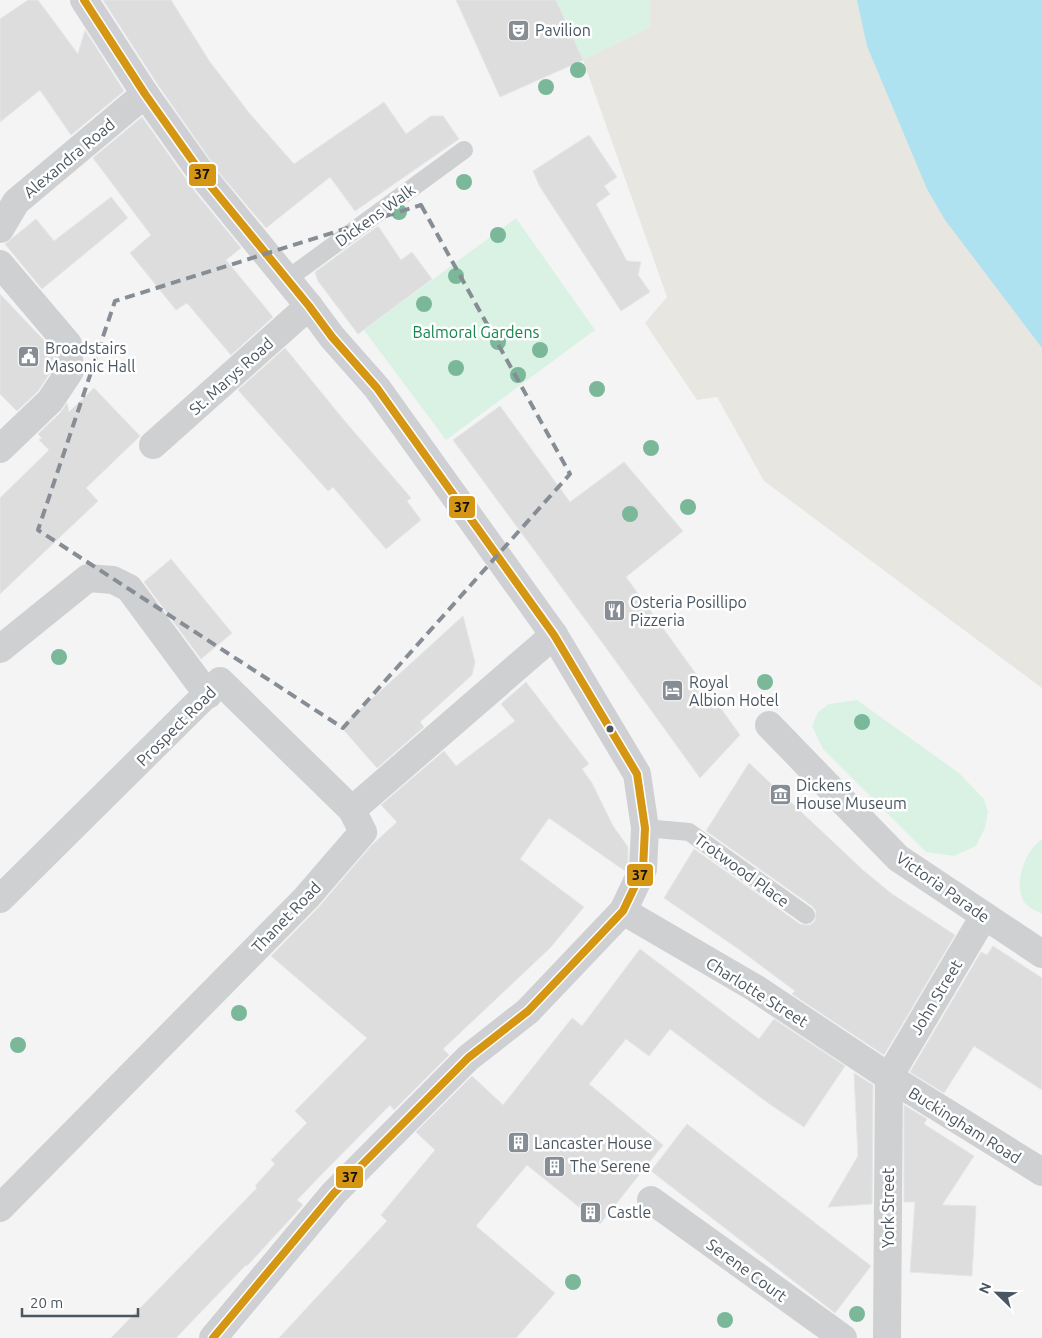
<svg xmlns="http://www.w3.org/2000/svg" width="1042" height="1338" font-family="Ubuntu,sans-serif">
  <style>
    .green { fill: #d9f2e3 }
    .sand { fill: #e7e6e1 }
    .water { fill: #aee2f0 }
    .building { fill: #ddddde; stroke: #e5e6e7 }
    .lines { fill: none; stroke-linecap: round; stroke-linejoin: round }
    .lane { stroke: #ced0d2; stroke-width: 18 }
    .street { stroke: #ced0d2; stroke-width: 28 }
    .secondary { stroke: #ced0d4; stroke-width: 28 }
    .bus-1-casing { stroke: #fff; stroke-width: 11 }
    .bus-1 { stroke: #d49613; stroke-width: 8 }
    .tree { fill: #7ab899 }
    .marked { fill: none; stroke: #868d94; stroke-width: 4; stroke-dasharray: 10 6; stroke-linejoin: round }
    .bus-dot { fill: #4a5661; stroke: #fff; stroke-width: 2 }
    .labels { text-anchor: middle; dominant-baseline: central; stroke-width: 5; stroke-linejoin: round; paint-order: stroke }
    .poi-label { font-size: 16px; fill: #4a5661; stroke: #fff; text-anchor: start }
    .street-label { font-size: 16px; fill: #4a5661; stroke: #fff }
    .park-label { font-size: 16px; fill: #17864f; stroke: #fff }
    .line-badge { stroke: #fff; stroke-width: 2 }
    .pale-badge-label { font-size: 14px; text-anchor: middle; font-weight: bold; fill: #111 }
  </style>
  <rect width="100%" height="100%" fill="#f4f4f4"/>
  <!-- green -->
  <path class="green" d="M456,0H650V27L583,60L500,97Z
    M516,218L595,330L446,440L364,330Z
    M857,700L959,773L984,799L988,812L985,828L976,846L954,856L926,852L823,749L812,726L818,712L829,704Z
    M1041,840H1042V914C1037,911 1029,908 1025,903C1012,886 1025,851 1041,840Z"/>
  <!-- sand -->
  <path class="sand" d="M650,0H1042V688L764,481L717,397L697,400L645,323L667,297L583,60L650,27Z"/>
  <!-- water -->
  <path class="water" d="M857,0H1042V348L945,220L927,189L867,46Z"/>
  <!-- building -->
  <path class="building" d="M28,0H38L78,54L85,30L124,91L71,135L40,90L0,122V19Z
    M103,0H171L210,62L250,114L294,164L384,102L406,134L431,116H443L459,139L355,211L330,177L266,228L221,175L158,85Z
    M456,0H556L583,60L500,97Z
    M142,117L196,193L241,248L226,260L273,317L231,355L187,303L176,310L130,253L151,235L93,158Z
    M589,135L617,177L604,186L610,194L596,204L627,261L641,262L638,275L650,292L621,311L540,187L533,171Z
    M111,197L128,218L42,289L5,244L36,219L54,241Z
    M378,226L401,260L412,252L432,279L358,334L318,281L315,272Z
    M0,294L53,350L54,367L38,391L17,411L0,394Z
    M285,348L343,419L411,498L407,501L421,520L386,549L333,487L328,491L238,390Z
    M94,388L140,436L86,488L98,501L0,594V498L49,450L39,440L42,438L38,434L61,412L67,403L69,412Z
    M500,406L570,502L624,462L683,531L626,577L740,735L700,778L604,645L453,440Z
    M171,559L232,633L201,659L144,582Z
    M463,616L475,662L472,675L420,722L424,727L377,768L341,727Z
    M526,682L589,764L582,769L592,783L613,826L628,847V865L625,871L549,818L520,859L584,907L550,948L443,1049L449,1055L394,1110L390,1105L322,1174L297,1200L303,1205L247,1266L246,1265L176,1338H111L257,1188L255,1186L275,1164L271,1160L307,1123L295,1111L367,1038L271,956L318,908L371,846L397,822L381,805L444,751L456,766L515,721L501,704Z
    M749,763L864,871L892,894L955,935L884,1055L792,994L795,991L740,950L664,898L694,849L800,924L805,925H810L815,921L816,911L812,906L706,831Z
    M993,946L1042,978V1090L974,1046L944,1093L910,1072L981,952L987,955Z
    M640,949L759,1039L774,1019L845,1066L804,1127L768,1103L670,1029L649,1056L626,1039L589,1084L663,1145L600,1224L527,1165L476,1226L555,1293L516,1338H279L387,1221L381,1215L435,1150L416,1132L472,1076L503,1105L572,1018L582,1026Z
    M854,1073L873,1085L872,1204L828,1207L858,1156Z
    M904,1105L927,1119L924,1124L974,1156L942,1205L976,1206L972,1276L910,1272L915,1202H904Z
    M687,1124L871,1266L835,1313L651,1171Z"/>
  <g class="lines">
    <!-- lane -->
    <path class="lane" d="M286,280L464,150
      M645,828L689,832L806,915"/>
    <!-- street -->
    <path class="street" d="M0,229L16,202L145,94
      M0,264L68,344L70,371L50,401L0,449
      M153,445L309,306
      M0,649L88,578L113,580L129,588L208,695
      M769,725L898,858L1042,954
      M0,899L220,681L352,810
      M623,911L755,988L889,1077L1042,1172
      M889,1077L984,916
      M651,1200L843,1338
      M0,1208L306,898L363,832L352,810L554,635
      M887,1338L889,1077"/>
    <!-- secondary -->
    <path class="secondary" d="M84,0L145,94L209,184L309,306L332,337L377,388L554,635L637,774L645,828L643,869L623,911L528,1011L468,1058L334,1193L213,1338"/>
    <defs>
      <path id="bus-1" d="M84,0L145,94L209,184L309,306L332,337L377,388L554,635L637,774L645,828L643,869L623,911L528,1011L468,1058L334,1193L213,1338"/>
    </defs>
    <!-- bus-1 casing -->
    <use href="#bus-1" class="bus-1-casing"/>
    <!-- bus-1 -->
    <use href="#bus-1" class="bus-1"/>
  </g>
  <!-- trees -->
  <g class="tree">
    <circle cx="578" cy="70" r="8"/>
    <circle cx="546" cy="87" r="8"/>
    <circle cx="464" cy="182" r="8"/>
    <circle cx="399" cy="212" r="8"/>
    <circle cx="498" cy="235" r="8"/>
    <circle cx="456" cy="276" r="8"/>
    <circle cx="424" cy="304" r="8"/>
    <circle cx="498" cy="342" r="8"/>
    <circle cx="540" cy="350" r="8"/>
    <circle cx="456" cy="368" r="8"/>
    <circle cx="518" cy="375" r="8"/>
    <circle cx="597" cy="389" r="8"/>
    <circle cx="651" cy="448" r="8"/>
    <circle cx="688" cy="507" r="8"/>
    <circle cx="630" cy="514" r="8"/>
    <circle cx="59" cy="657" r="8"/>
    <circle cx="765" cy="682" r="8"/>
    <circle cx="862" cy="722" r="8"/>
    <circle cx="239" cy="1013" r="8"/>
    <circle cx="18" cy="1045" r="8"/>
    <circle cx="573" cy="1282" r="8"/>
    <circle cx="857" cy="1314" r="8"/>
    <circle cx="725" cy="1320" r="8"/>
  </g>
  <!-- marked area -->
  <path class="marked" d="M421,205L570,474L343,728L38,530L115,301Z"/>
  <!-- icons -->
  <defs>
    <symbol id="theatre-square" viewBox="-11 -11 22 22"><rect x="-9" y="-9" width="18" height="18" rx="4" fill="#868d94" stroke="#fff"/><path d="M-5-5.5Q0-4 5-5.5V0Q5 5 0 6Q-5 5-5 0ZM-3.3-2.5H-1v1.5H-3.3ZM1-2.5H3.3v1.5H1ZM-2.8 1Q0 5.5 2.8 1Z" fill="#fff"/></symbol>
    <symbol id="civic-square" viewBox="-11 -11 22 22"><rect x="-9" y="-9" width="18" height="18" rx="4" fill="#868d94" stroke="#fff"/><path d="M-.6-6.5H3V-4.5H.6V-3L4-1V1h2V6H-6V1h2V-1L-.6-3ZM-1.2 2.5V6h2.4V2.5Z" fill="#fff"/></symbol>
    <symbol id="restaurant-square" viewBox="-11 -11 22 22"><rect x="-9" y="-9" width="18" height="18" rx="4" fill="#868d94" stroke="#fff"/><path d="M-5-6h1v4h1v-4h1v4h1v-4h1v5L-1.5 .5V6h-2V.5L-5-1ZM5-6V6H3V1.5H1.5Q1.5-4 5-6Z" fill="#fff"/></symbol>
    <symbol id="hotel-square" viewBox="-11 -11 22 22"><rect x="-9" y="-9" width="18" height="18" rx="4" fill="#868d94" stroke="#fff"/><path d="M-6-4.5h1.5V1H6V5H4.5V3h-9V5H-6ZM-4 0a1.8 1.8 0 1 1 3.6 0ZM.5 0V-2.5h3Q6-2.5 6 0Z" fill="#fff"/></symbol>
    <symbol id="museum-square" viewBox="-11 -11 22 22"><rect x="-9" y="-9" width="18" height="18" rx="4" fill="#868d94" stroke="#fff"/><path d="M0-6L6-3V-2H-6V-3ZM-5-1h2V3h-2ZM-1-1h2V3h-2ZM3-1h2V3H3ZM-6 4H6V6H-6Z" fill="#fff"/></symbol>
    <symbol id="building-square" viewBox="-11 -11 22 22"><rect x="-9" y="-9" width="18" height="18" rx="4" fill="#868d94" stroke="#fff"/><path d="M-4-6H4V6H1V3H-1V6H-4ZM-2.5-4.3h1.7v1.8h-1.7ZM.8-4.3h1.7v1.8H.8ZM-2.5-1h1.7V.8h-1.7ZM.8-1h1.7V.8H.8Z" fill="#fff"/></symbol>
  </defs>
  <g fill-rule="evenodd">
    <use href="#theatre-square" x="506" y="18" width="25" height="25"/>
    <use href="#civic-square" x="16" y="344" width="25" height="25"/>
    <use href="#restaurant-square" x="602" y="598" width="25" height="25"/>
    <use href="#hotel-square" x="660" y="678" width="25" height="25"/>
    <use href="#museum-square" x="768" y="782" width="25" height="25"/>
    <use href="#building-square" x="506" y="1130" width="25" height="25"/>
    <use href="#building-square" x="542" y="1154" width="25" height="25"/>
    <use href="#building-square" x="578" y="1200" width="25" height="25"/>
  </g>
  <!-- markers -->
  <circle class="bus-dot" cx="610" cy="729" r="4.5"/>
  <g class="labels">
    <!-- poi labels -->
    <g class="poi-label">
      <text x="535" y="30">Pavilion</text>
      <text x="45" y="348">Broadstairs<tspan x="45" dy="18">Masonic Hall</tspan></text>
      <text x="630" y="602">Osteria Posillipo<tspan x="630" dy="18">Pizzeria</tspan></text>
      <text x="689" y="682">Royal<tspan x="689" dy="18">Albion Hotel</tspan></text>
      <text x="796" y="785">Dickens<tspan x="796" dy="18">House Museum</tspan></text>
      <text x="534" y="1143">Lancaster House</text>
      <text x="570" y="1166">The Serene</text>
      <text x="607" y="1212">Castle</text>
    </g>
    <!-- street labels -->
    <g class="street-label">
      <text transform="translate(69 158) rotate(-40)">Alexandra Road</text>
      <text transform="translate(375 215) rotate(-36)">Dickens Walk</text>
      <text transform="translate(231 376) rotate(-42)">St. Marys Road</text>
      <text transform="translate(176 726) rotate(-45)">Prospect Road</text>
      <text transform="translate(742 870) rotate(36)">Trotwood Place</text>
      <text transform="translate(943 887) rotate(35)">Victoria Parade</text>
      <text transform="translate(286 917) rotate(-46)">Thanet Road</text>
      <text transform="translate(757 992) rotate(32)">Charlotte Street</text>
      <text transform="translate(936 997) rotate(-59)">John Street</text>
      <text transform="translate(965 1125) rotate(32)">Buckingham Road</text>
      <text transform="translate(888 1208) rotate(-90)">York Street</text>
      <text transform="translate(747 1270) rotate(36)">Serene Court</text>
    </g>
    <!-- park labels -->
    <g class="park-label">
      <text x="476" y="332">Balmoral Gardens</text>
    </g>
  </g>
  <g class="line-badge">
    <rect x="188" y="163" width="29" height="24" rx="5" fill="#d49613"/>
    <rect x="448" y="495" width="28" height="24" rx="5" fill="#d49613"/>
    <rect x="626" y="863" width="28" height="24" rx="5" fill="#d49613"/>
    <rect x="335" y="1165" width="29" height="24" rx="5" fill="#d49613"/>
  </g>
  <g class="pale-badge-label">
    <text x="202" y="179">37</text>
    <text x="462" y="512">37</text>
    <text x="640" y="880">37</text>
    <text x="350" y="1182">37</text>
  </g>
  <!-- north arrow -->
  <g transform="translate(997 1293) rotate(293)" stroke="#ffffff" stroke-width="4" paint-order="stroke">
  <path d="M0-4L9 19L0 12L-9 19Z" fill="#4a5661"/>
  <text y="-8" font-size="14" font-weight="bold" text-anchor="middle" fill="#4a5661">N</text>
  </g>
  <!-- scale -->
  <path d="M22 1308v8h116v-8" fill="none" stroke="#4a5661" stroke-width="2.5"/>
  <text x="30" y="1308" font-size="15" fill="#4a5661" stroke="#ffffff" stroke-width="4" paint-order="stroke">20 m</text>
</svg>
